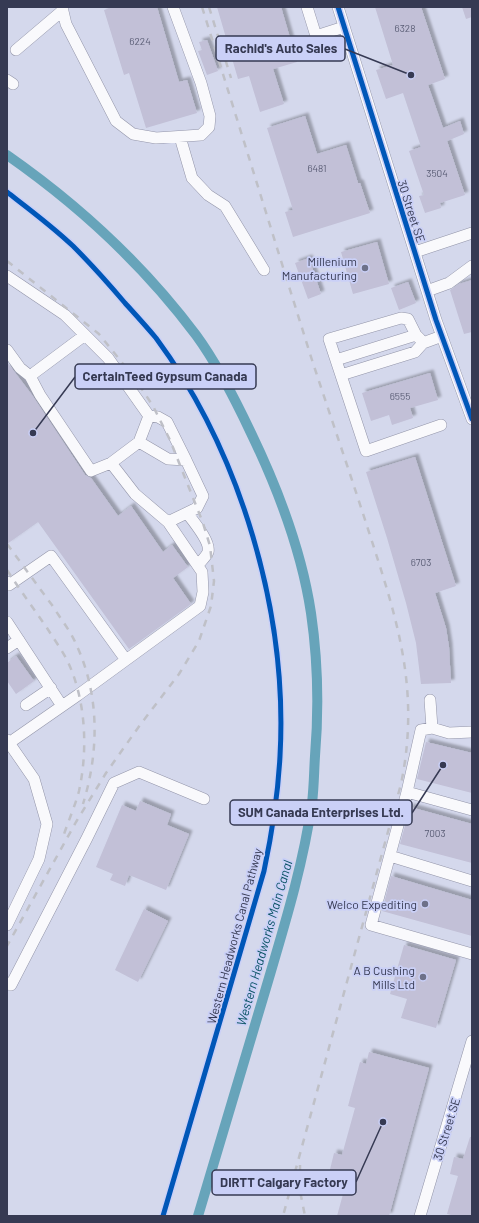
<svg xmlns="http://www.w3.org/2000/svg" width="479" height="1223" font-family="Barlow,sans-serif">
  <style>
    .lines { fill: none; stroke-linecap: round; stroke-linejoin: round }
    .canal { stroke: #67a4ba; stroke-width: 10 }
    .building { fill: #c2c0d7; filter: url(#shadow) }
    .minor-casing { stroke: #9395a9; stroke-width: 12 }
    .minor { stroke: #f9f9fc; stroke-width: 11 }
    .rail { stroke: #bfc0c7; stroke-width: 2.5; stroke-dasharray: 7 7; stroke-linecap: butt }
    .cycleway-casing { stroke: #cad0f7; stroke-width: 8 }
    .cycleway { stroke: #0057b8; stroke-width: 5 }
    .poi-dot { fill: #6d7189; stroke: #cad0f7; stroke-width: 1.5 }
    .labels { text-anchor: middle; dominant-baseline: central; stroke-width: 3.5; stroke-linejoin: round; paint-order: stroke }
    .number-label { font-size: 10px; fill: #5a5d75 }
    .street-label { font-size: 12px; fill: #363a53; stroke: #cad0f7 }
    .poi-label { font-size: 12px; fill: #363a53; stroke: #cad0f7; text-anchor: end }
    .water-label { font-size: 13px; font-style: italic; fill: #0a5364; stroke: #cad0f7 }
    .leader { fill: none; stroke: #363a53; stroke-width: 1.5 }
    .callout-dot { fill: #363a53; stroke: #cad0f7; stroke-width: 1.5 }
    .callout { fill: #cad0f7; stroke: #363a53; stroke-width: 1.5 }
    .callout-label { font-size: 13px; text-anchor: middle; font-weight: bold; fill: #363a53 }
  </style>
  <defs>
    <filter id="shadow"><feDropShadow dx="3.5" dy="-3.5" stdDeviation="1" flood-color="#0004"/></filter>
  </defs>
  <rect width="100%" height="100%" fill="#d4d8ec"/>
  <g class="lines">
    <!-- canal -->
    <path class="canal" d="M7,155C80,206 142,263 196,335C218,365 235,399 251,433C277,487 302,553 311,613C318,661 319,708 315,756C314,771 314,787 312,803C303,866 284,927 266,988C243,1064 221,1140 198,1216"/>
  </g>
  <!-- building -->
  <path class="building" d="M113,7H157L179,82L187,80L197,113L146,128L129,73L124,75L104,10Z
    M217,7H281L297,62L273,69L284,104L260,112L249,76L238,79Z
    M375,7H421L445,79L428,85L443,128L460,121L464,134L447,141L465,195L440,203L441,208L425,213L419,196L424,195L409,151L421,147L403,93L386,99L376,70L393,65Z
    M462,7H472V17L466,19Z
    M207,40L218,71L207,75L198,51L202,50L199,42Z
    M305,116L317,154L346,145L358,183H360L370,213L293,237L285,212L293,210L267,128Z
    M377,242L389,284L353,294L341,252Z
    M309,258L321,294L308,299L295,263Z
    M472,280V332L464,334L450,290L459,284Z
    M408,282L416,303L399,310L391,288Z
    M7,362L32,395L85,475L91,478L118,516L131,506L163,552L172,545L188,567L173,578L191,604L129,649L38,522L7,544Z
    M430,373L438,400L410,408L413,418L392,425L389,415L371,421L362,393Z
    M415,457L456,586L435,593L446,628L449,647L451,683L421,684L416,643L406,603L387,538L366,472Z
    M16,656L34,681L16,694L7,681V663Z
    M426,742L472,753V793L417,779Z
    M140,801L171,814L167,825L189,834L166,890L129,875L125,886L110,880L113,874L96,867L122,805L136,811Z
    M410,807L472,824V863L400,844Z
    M391,876L472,900V936L382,911Z
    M144,909L168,921L138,982L115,970Z
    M404,945L456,960L436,1028L401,1018L407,999L390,994Z
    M369,1052L429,1068L389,1216H337L345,1187L327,1182L334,1153L342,1155L355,1108L348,1106L360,1062L366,1064Z
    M470,1137H472V1216H455L447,1214L458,1176L450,1174L454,1157L463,1159Z"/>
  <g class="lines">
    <defs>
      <path id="minor" d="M62,7L66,24L116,121L133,134L156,138L201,135L209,127L210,116L201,83L173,7
        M307,7L316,36L344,27
        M338,7L436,320L472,419
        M16,50L62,11
        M7,80L13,84
        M180,137L192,178L208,195L225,206L264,270
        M415,252L472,233
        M7,276L65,315L108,358L149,416L139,442L111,463L91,471L40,395L30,376L85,335
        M427,291L449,283L472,266
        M416,335L408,319L401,318L329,339L366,451L441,425
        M7,350L20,368L30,376
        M336,360L416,335L420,339
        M341,375L415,352L423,343L442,336
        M149,416L158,417L167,422L186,460
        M139,442L168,459L186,460L203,496L197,508L168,522
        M187,513C193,521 211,542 208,552C206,557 200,562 198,565
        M7,582L9,585L51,556L126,660
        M7,622L62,706
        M7,648L19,640
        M430,700L432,728
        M26,705L51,688
        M472,732L449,733L432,728L421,730L407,792L371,925L472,954
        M7,740L34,779L47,824L39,859L7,925
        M9,743L78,695L200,606L203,592L202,572L168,522L135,494L111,463
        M407,792L472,810
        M390,856L472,881
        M7,983L11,985L87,838L114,783L139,772L204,799
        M420,1216L472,1041"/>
    </defs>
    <!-- minor casing -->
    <use href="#minor" class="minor-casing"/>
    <!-- minor -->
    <use href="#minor" class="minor"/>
    <!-- rail -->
    <path class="rail" d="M202,7C239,125 275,242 312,360C330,415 349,470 367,526C396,616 421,687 401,784L283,1216
      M209,7L231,78
      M7,261L99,334L136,380L153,406L170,440L203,523L210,546L214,581L211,606L199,641L179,674L140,725L106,773L76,822L7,946
      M7,544C22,564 37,585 52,605C60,618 70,630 76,644C100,695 99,752 83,804
      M7,570C20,590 34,609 47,628C54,639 62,650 68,662C86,701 88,750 79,791C75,806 68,822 63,837
      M300,1165V1191L305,1216"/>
    <defs>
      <path id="cycleway" d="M338,7L436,320L472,419
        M7,192C29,209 52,226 73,246C91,264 108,283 125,303C135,314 146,326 156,338C241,453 288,613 280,756C278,795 272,833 264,871L163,1216"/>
    </defs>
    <!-- cycleway casing -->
    <use href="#cycleway" class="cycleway-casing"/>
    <!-- cycleway -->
    <use href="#cycleway" class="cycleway"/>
  </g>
  <!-- markers -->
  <g class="poi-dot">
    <circle cx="365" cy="268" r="4"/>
    <circle cx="425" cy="904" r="4"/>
    <circle cx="423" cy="977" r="4"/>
  </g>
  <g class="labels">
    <!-- number labels -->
    <g class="number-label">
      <text x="405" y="28">6328</text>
      <text x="140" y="41">6224</text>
      <text x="317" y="168">6481</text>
      <text x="437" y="173">3504</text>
      <text x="400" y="396">6555</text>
      <text x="421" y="562">6703</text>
      <text x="435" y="833">7003</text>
    </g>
    <!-- street labels -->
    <g class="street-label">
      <text transform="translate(412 211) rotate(72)">30 Street SE</text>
      <text transform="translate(234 936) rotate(-75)">Western Headworks Canal Pathway</text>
      <text transform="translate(446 1129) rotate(-73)">30 Street SE</text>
    </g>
    <!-- poi labels -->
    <g class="poi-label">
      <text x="357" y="261">Millenium<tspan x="357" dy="14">Manufacturing</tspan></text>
      <text x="417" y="904">Welco Expediting</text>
      <text x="415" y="970">A B Cushing<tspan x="415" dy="14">Mills Ltd</tspan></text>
    </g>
    <!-- water labels -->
    <g class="water-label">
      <text transform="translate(264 943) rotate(-74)">Western Headworks Main Canal</text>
    </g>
  </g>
  <!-- callouts -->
  <path class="leader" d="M411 75L345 49M33 433L75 377M443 765L412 813M383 1122L356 1182"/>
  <g class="callout-dot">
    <circle cx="411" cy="75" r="4"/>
    <circle cx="33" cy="433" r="4"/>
    <circle cx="443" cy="765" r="4"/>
    <circle cx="383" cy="1122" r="4"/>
  </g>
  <g class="callout">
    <rect x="216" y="36" width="129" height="25" rx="4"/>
    <rect x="75" y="364" width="181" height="25" rx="4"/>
    <rect x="230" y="800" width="182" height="25" rx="4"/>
    <rect x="212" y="1170" width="144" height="25" rx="4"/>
  </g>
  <g class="callout-label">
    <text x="281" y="53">Rachid's Auto Sales</text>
    <text x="165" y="381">CertainTeed Gypsum Canada</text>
    <text x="321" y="817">SUM Canada Enterprises Ltd.</text>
    <text x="284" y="1187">DIRTT Calgary Factory</text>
  </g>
  <!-- border -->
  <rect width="479" height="1223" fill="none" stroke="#363a53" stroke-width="16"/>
</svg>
